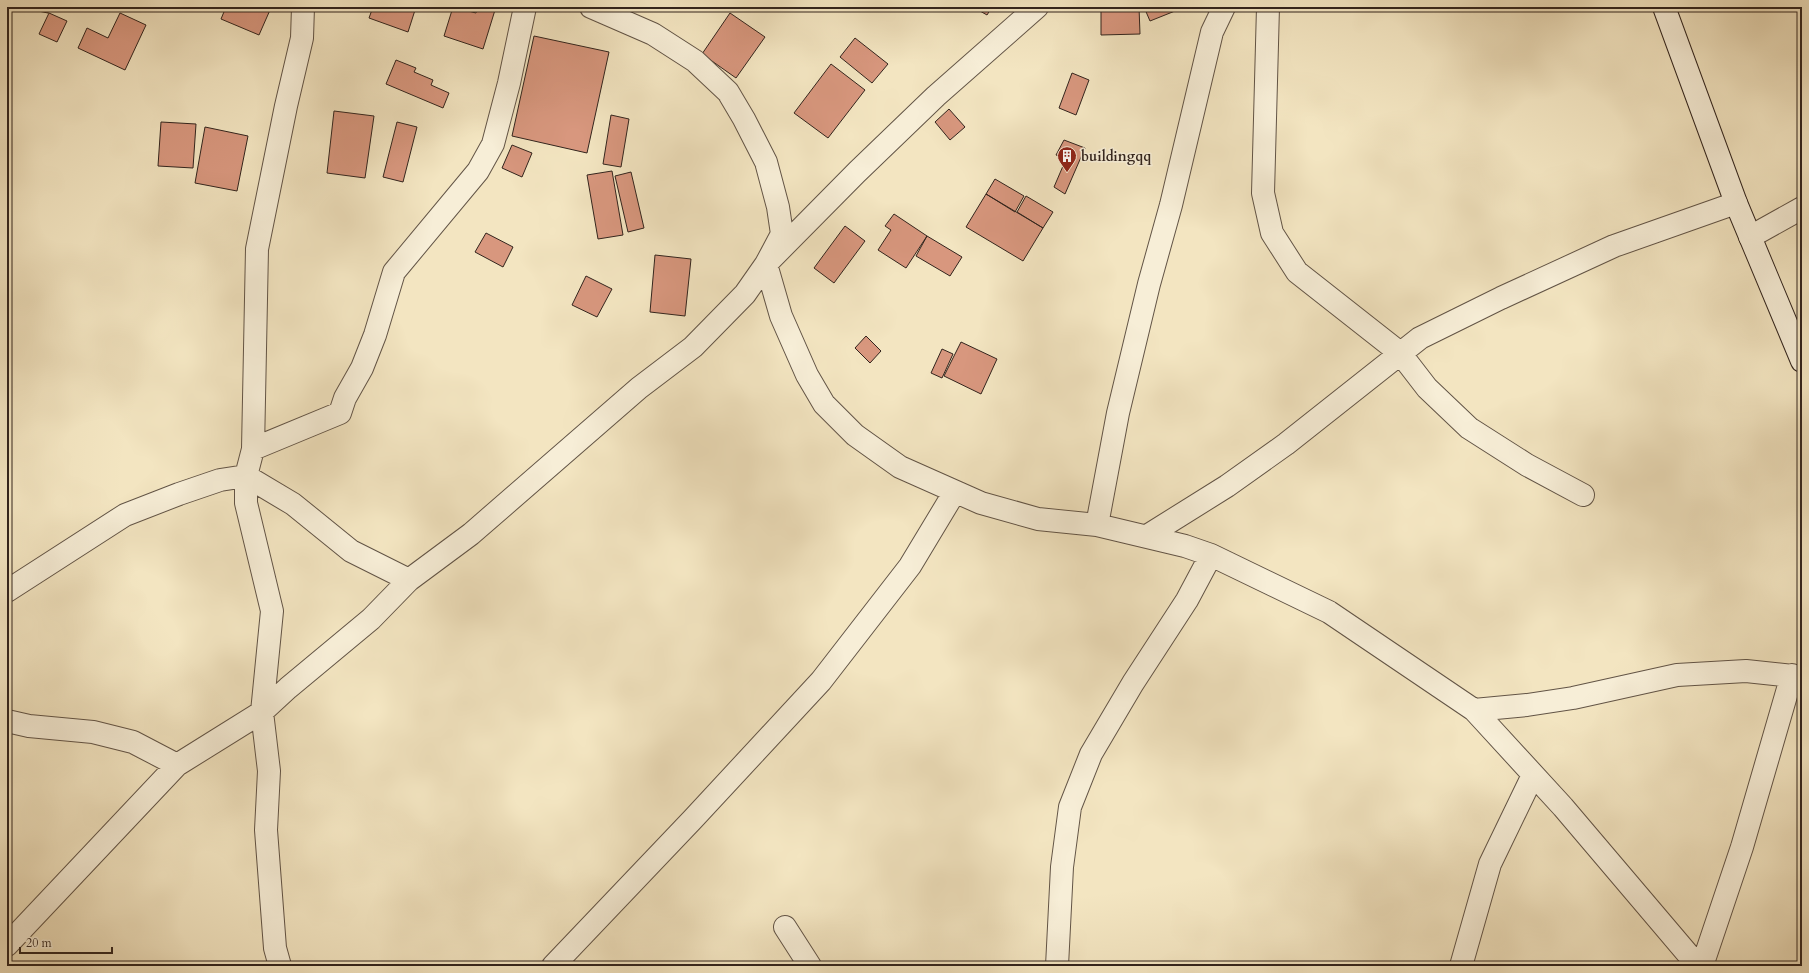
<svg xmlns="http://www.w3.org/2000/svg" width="1809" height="973" font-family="Cardo,serif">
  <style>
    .building { fill: #d8977e; stroke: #32241d }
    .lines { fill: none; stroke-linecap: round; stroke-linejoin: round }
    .street-casing { stroke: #625446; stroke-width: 24 }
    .secondary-casing { stroke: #32241d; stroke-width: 24 }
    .street { stroke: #f7eed7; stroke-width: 22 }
    .secondary { stroke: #f7eed7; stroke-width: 22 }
    .labels { text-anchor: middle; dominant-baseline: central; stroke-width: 3; stroke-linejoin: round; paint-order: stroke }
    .poi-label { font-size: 14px; font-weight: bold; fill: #32241d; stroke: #f7eed7; text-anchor: start }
  </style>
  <rect width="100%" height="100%" fill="#f3e5c1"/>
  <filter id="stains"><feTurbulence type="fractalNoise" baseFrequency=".005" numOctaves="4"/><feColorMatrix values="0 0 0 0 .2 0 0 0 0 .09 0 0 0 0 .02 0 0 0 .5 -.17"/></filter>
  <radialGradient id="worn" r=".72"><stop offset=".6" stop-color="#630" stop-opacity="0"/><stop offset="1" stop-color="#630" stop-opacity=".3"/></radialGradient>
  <!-- building -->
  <path class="building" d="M19,7H49L48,13Z
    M226,7H263L270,10L259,35L221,19Z
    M373,7H416L408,32L369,18Z
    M453,7L476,13L478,7L495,10L483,49L444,36Z
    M973,7H992L987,15Z
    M1101,7H1139L1140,34L1101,35Z
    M1144,7H1185L1150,21Z
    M49,13L67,21L57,42L39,34Z
    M120,13L146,25L125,70L78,48L87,28L108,38Z
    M730,13L765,37L736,78L702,54Z
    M534,36L609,52L587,153L512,136Z
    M855,38L888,64L872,83L840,57Z
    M396,60L416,68L414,72L433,80L431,85L449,93L443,108L386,84Z
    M831,64L865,90L828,138L794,113Z
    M1072,73L1089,80L1076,115L1059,108Z
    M949,109L965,127L950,140L935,122Z
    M334,111L374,116L365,178L327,173Z
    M611,115L629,119L621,167L603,164Z
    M161,122L196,124L193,168L158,166Z
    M397,122L417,127L403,182L383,177Z
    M205,127L248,136L237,191L195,183Z
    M1064,140L1085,148L1065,194L1054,187L1066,159L1056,155Z
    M512,145L532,153L522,177L502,168Z
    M612,171L623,235L598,239L587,175Z
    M631,172L644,228L628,232L615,176Z
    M995,179L1024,196L1015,212L986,194Z
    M986,194L1043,228L1023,261L966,227Z
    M1026,196L1053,212L1043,228L1017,212Z
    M894,214L927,236L906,268L878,250L891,230L885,226Z
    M845,226L865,241L834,283L814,268Z
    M486,233L513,247L503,267L475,252Z
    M927,236L962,257L950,276L916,256Z
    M655,255L691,259L685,316L650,312Z
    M586,276L612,289L597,317L572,305Z
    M866,336L881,351L870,363L855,348Z
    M961,342L997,359L981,394L944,376Z
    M942,349L953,354L942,378L931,373Z"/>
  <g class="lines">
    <defs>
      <path id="street" d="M591,7L653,34L695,61L728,92L744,119L766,162L778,207L782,234L766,264L781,316L807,375L824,404L855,435L900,467L981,503L1038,519L1097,525L1185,546L1211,555L1329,612L1474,710L1563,807L1698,966
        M1268,7L1263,193L1272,233L1297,272L1400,353L1427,388L1469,428L1527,465L1583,495
        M1750,237L1802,208
        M253,449L340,413L345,398L362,368L375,335L394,272L478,171L493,144L509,83L525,7
        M1097,525L1118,413L1149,284L1171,205L1212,32L1224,7
        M1147,536L1227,486L1286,444L1420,338L1501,298L1614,246L1736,203
        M7,591L125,515L179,494L220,480L246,476L293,504L351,551L409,580
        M1474,710L1527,705L1573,698L1677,675L1746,671L1802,677
        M7,721L29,726L93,732L133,742L177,765
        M785,927L810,966
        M7,945L177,765L262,712L288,688L371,619L409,580L471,534L639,388L693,347L745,294L766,264L857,172L936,96L1037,7
        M280,966L275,948L266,830L269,771L262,712L272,611L246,503V476L253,449L257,249L286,106L302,38L303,7
        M553,966L693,819L821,681L910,566L954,493
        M1057,966L1062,867L1070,807L1091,754L1133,683L1187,600L1211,555
        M1461,966L1490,864L1533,775
        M1702,966L1742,847L1792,675"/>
      <path id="secondary" d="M1664,7L1736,203L1802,361"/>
    </defs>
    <!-- street casing -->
    <use href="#street" class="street-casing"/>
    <!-- secondary casing -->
    <use href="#secondary" class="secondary-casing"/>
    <!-- street -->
    <use href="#street" class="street"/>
    <!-- secondary -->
    <use href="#secondary" class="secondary"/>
  </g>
  <!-- icons -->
  <defs>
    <symbol id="building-pin" viewBox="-11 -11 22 30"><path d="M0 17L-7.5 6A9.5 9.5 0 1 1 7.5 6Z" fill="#8f2418" stroke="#f7eed7"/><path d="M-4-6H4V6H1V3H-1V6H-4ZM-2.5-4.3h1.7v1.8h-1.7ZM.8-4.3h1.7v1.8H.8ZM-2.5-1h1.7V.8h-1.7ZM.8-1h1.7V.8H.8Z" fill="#fff"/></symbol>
  </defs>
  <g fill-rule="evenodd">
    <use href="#building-pin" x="1056" y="145" width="22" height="30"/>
  </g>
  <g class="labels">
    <!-- poi labels -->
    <g class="poi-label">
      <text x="1081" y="156">buildingqq</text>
    </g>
  </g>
  <!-- margin -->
  <rect width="1809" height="973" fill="none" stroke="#f3e5c1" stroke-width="24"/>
  <rect x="8" y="8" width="1793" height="957" fill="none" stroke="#32241d" stroke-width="2"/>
  <rect x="12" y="12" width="1785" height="949" fill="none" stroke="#32241d"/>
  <!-- scale -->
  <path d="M20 947v6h92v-6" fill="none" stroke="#32241d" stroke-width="2"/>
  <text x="26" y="947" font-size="12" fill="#32241d" stroke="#f7eed7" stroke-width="3" paint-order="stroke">20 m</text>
  <rect width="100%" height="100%" filter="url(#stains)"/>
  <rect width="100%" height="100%" fill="url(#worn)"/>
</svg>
